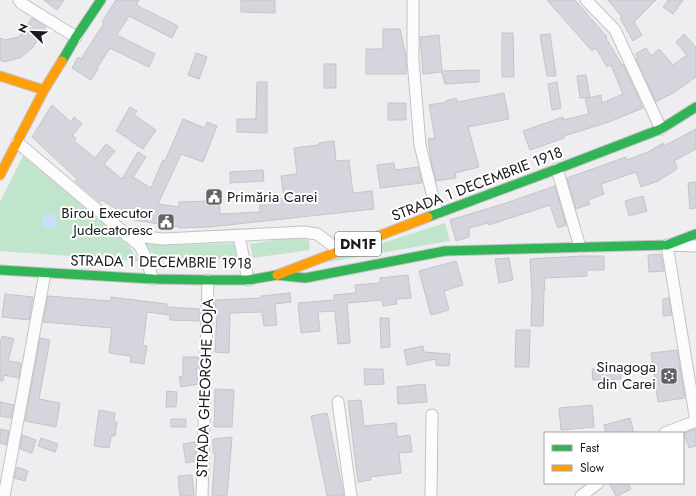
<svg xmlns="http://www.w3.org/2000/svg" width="696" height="496" font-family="Jost,sans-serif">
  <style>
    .green { fill: #c1e4cd }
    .water { fill: #c8dff9 }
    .building { fill: #d4d5dd; stroke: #c5c5c7 }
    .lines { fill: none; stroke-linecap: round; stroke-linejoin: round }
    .street-casing { stroke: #c3c3c5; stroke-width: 13 }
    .fast-casing { stroke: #c3c3c5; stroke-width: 11 }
    .slow-casing { stroke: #c3c3c5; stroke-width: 11 }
    .street { stroke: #fcfcfd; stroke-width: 11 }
    .fast { stroke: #30b455; stroke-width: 9 }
    .slow { stroke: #ff9f0a; stroke-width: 9 }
    .labels { text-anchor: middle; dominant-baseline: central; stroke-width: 4; stroke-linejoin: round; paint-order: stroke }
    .shield { fill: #fff; stroke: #5e5e5f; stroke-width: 1 }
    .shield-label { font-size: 14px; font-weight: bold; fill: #19191b }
    .street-label { font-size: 15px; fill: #19191b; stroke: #fff }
    .poi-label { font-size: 15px; fill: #19191b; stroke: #fff; text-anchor: end }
  </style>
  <rect width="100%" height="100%" fill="#eeeef0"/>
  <!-- green -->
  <path class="green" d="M23,156L125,241L140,261L0,251V202Z
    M445,223L450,241L317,264Z
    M308,235L310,250L253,258L250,244Z
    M138,238L160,245L237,243L238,259L164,260L140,245Z"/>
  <!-- water -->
  <path class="water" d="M41 221a8 8 0 1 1 16 0a8 8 0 1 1-16 0Z"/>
  <!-- building -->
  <path class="building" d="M44,0H64L57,10Z
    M116,0H139L136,5L178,26L172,38L129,16L117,35L155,54L149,67L110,48L97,68L98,69L91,80L72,68L78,57L81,59L104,23L102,22Z
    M241,0H275V13L241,12Z
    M547,0H575L607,37L606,38L622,65L623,64L643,108L609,122L564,136V138L530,150L523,131L563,117V120L589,114L585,99L601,95L602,103L623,94L611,65L607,67L596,48L592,51Z
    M608,0H656L634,22L642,35L633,41L620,18L622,17Z
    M668,0H683L673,14L663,7Z
    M32,18L46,27L33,47L22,57L4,62L0,60V38L5,40L19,37Z
    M383,29H400L405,52H406V74H366V49H383Z
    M502,33H513L514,77H502Z
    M550,34L556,76H547L540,35Z
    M684,34L696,47V77L673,93L656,102L636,59L638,58L635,54L646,48L651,56L659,49L673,65L687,55L676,42Z
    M439,35L442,71L479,70V82L445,84L442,72L423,74L420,37Z
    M196,53L207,57L199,79L188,75Z
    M324,64H336V88H324Z
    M586,75L590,97L580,98L577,76Z
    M257,82H267V133L237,132V119H256Z
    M557,82L561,108L552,110L548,84Z
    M504,93L509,119L468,127L479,167L455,173L456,178L436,181L432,166L428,139L435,138L429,105L446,102V101L456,98L458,102Z
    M388,103H406V120H388Z
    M52,105L71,122L74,117L82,124L72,136L76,138L74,141L95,158L106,144L115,151L104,164L122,179L138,152L146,157L133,177L151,188L163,160L165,161L183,119L205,128L207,122L217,126L203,162L181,154L158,204L179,207V202L209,201V195L219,194L220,214L260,212V201L284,198L281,176L297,174L294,148L319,145V143L334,141L336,161L349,160L353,193L372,191L374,209L210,227L179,228V227L134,220L102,200L100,202L75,181L77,179L32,137Z
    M130,107L137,111L134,115L156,130L143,149L129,140V139L116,131Z
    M696,129V149L674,161L677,166V169L658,181L641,187L636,172L601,184L604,194L588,200L590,204L576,209L567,178L626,157L627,160L650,151L663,143L664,146Z
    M394,163L395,170L418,167L422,183L380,188L377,165Z
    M263,170L264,181L230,183V172Z
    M696,182V208L690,209L688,183Z
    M555,186L566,225L558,228L550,205L489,225L488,223L469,228V237L456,241L450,220L503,204Z
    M643,196L647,211L629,216L625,201Z
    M661,254L664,271L649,272L648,255Z
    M582,256H604V270H587V276L544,278L545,290H544L543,326H531L532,294L530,259Z
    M509,258L513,280L499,283L495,259Z
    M456,261L463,285L444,291L449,310L431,315L419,271Z
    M408,275L411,298L396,299L397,304L383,306L382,300L347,303L350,343L338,344L335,311L318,312L320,331L301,333L298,303L334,300V295L356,293L355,285L380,283V278Z
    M290,293L291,302L275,304L277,325L264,326L262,312L230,313L229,353L215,352L217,314H215V300L261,298V296Z
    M5,294L33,297L29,320L2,317Z
    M48,296L110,301L111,297L167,304V307L200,309V321L170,320V315L147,312L143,345L147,346L144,364L130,362L131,356L109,353L112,328L43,322Z
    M669,298L672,315L663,316V299Z
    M380,318H389L390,347L381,348Z
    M516,330H530L529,367H515Z
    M2,336L14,339L8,361L21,363L19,378L4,375L3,381H0V343Z
    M40,338L50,340L39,399L60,403L56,427L25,421Z
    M423,346L424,352L450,354L449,366L436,365V359L407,365L404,350Z
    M677,350L685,398L658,402L651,353Z
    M183,357H199V368H196L198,384L181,387L179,377L183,376Z
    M621,368V379L593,380L592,369Z
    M364,369H383L384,384L365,385Z
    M425,384L427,402L398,404L397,387Z
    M215,389L234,390L232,427H214Z
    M167,391L177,392L176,407H166Z
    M361,400L364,426L396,423L397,437L410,435L412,452L399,453L401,473L370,477L371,480L358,482L348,401Z
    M0,402L14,405L11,418L0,416Z
    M592,405L594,427L561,430L559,408Z
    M99,410L115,413L114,422H117L115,436H111L109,448L94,446Z
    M327,413L344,496H327L311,416Z
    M630,418L634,433H606L604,425Z
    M171,419H186V427H171Z
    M0,429L9,431L6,445L0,443Z
    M696,429V446L689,448L684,433Z
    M22,435L36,440L32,453L20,449Z
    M232,437L227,496H212L215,453H213V439Z
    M41,438L58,444L55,452L38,446Z
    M195,442L196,453V461L186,463L183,444Z
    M17,467L28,471L25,481L14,478Z
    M192,475L194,496H180L178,476Z
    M609,483H628L631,489L618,496H616Z"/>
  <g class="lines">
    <defs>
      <path id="street" d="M19,0L21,3L76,37
        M413,0V60L420,145L437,213
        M586,0L615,30L661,129
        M17,142L140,246L145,256L153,279
        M557,169L580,247
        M127,236L144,237L163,239L304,232L317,234L340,251
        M239,236L248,280
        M338,402L351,496
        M696,421L667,245L696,246
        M665,433L696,421
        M4,496L45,273
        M202,496L208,280
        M431,496L432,415
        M581,496L598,483"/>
      <path id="fast" d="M62,61L76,37L101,0
        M428,217L557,169L661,129L696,107
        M0,270L153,279L208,280H248L277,275
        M276,275L305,278L445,251L667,245L696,234"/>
      <path id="slow" d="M0,76L44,90
        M0,175L44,90L62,61
        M277,275L428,217"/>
    </defs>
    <!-- street casing -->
    <use href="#street" class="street-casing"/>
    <!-- fast casing -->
    <use href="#fast" class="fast-casing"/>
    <!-- slow casing -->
    <use href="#slow" class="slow-casing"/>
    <!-- street -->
    <use href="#street" class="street"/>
    <!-- fast -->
    <use href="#fast" class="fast"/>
    <!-- slow -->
    <use href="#slow" class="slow"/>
  </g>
  <!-- icons -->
  <defs>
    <symbol id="civic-square" viewBox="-11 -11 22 22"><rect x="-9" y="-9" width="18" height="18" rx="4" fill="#646466" stroke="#fff"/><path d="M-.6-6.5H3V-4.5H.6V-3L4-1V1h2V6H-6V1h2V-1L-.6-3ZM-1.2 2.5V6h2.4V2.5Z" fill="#fff"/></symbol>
    <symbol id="synagogue-square" viewBox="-11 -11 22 22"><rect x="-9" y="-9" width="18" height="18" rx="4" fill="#646466" stroke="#fff"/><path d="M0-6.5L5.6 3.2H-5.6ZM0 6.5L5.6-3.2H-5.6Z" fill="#fff"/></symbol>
  </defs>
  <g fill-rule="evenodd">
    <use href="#civic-square" x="204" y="187" width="20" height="20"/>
    <use href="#civic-square" x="156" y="212" width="20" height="20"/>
    <use href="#synagogue-square" x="659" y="366" width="20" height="20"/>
  </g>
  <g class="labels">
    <!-- shield labels -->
    <rect class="shield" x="335" y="232" width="46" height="24" rx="3"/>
    <g class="shield-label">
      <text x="358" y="244">DN1F</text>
    </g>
    <!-- street labels -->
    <g class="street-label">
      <text transform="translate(477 184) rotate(-21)">STRADA 1 DECEMBRIE 1918</text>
      <text transform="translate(161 262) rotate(1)">STRADA 1 DECEMBRIE 1918</text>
      <text transform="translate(205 388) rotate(-88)">STRADA GHEORGHE DOJA</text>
    </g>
    <!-- poi labels -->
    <g class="poi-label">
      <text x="227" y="197" text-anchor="start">Primăria Carei</text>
      <text x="153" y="213">Birou Executor<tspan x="153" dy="17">Judecatoresc</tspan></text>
      <text x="656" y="367">Sinagoga<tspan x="656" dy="17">din Carei</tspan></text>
    </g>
  </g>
  <!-- legend -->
  <rect x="544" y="432" width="140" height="52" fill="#ffffff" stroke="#a3a3a4"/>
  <rect x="552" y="445" width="20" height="6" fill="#30b455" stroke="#a3a3a4"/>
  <text x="580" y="452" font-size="12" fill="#19191b">Fast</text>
  <rect x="552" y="465" width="20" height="6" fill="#ff9f0a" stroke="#a3a3a4"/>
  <text x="580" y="472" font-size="12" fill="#19191b">Slow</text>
  <!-- north arrow -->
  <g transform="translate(32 32) rotate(293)" stroke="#ffffff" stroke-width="3" paint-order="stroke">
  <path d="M0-3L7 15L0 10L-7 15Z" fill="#19191b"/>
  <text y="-6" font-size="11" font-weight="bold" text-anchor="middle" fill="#19191b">N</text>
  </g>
</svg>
